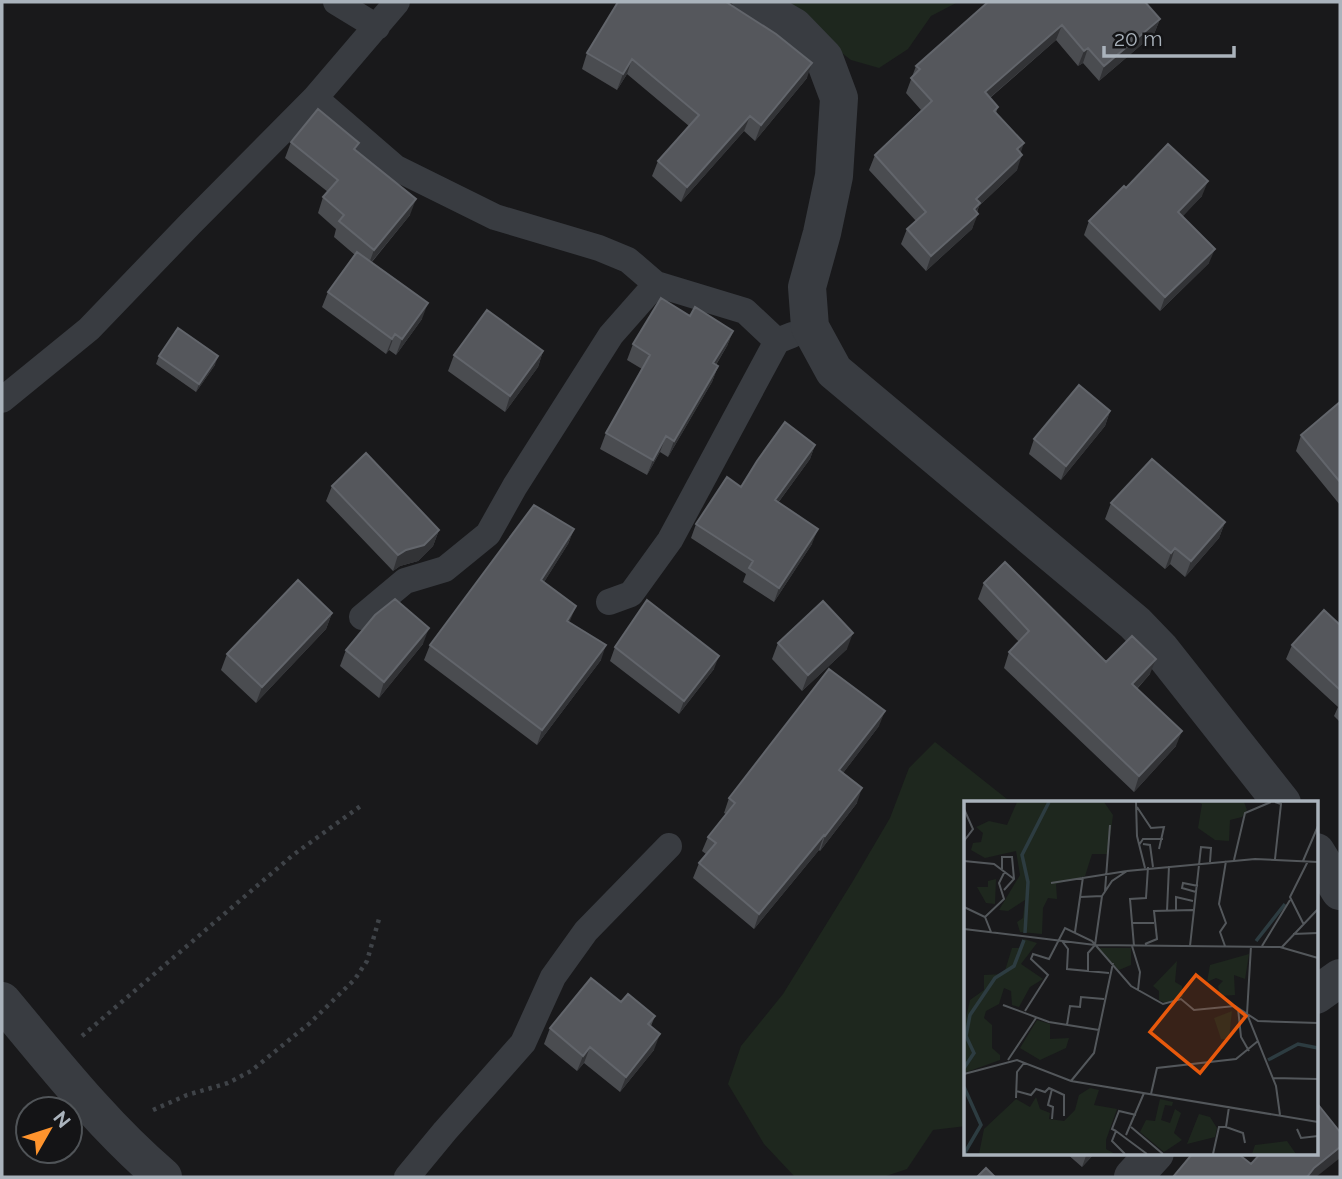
<svg xmlns="http://www.w3.org/2000/svg" width="1342" height="1179" font-family="Raleway,sans-serif">
  <style>
    .green { fill: #1e271e }
    .lines { fill: none; stroke-linecap: round; stroke-linejoin: round }
    .path { stroke: #3f4348; stroke-width: 4.5; stroke-dasharray: 3.5 5; stroke-linecap: butt }
    .lane { stroke: #393c41; stroke-width: 26 }
    .street { stroke: #393c41; stroke-width: 38 }
    .wall { fill: #4a4c50 }
    .shaded-wall { fill: #323336 }
    .building { fill: #55575c; stroke: #62656b; stroke-width: 2 }
    .inset-river { fill: none; stroke: #2d3c41; stroke-width: 3.5 }
    .inset-road { fill: none; stroke: #53575b; stroke-width: 2 }
    .view { fill: #e8590c; fill-opacity: 0.15; stroke: #e8590c; stroke-width: 3.5 }
    .inset-edge { fill: none; stroke: #aab3bc; stroke-width: 3.5 }
  </style>
  <rect width="100%" height="100%" fill="#19191b"/>
  <!-- green -->
  <path class="green" d="M784,2H958L931,16L908,49L879,68L851,60L805,25Z
    M935,742L1012,803H966V1126L933,1130L907,1169L883,1177H795L764,1144L728,1084L741,1046L783,994L853,881L890,818L909,768Z"/>
  <g class="lines">
    <!-- path -->
    <path class="path" d="M82,1036L293,855L362,805
      M153,1110L187,1095L228,1083L251,1071L310,1023L355,979L367,961L379,919"/>
    <!-- lane -->
    <path class="lane" d="M336,2L377,27
      M315,98L396,168L495,217L599,248L628,260L656,284
      M2,400L89,329L190,224L315,98L397,2
      M609,602L631,594L670,540L777,341L792,335
      M362,617L405,581L445,569L488,534L515,486L611,335L656,284L745,311L777,341
      M407,1177L445,1131L523,1043L553,977L586,931L669,846"/>
    <!-- street -->
    <path class="street" d="M751,2L794,27L824,58L839,98L834,176L822,233L807,287L810,327L834,371L1135,623L1161,650L1282,803
      M1316,852L1340,891
      M1316,995L1340,978
      M2,1001C53,1062 103,1126 163,1177
      M1133,1177L1155,1153"/>
  </g>
  <!-- wall -->
  <path class="wall" d="M988,2L1160,19L1154,34L1099,81L1083,63L1078,66L1056,40L990,98L998,107L996,113L1020,153L1017,170L979,206L972,229L926,271L901,244L907,229L916,221L869,170L875,155L921,110L906,93L916,66Z
    M587,53L807,78L755,141L744,131L681,202L652,176L658,161L689,126L627,74L617,90L582,69Z
    M291,142L356,150L410,215L372,262L422,319L396,355L389,350L386,354L322,307L328,292L355,255L334,237L336,229L318,213L323,197L328,192L285,158Z
    M1126,188L1202,196L1182,216L1209,263L1160,311L1084,235L1089,221Z
    M690,316L733,331L727,346L716,365L718,366L712,382L668,457L660,452L647,475L600,449L606,433L642,369L627,360L633,344Z
    M543,351L538,367L505,412L448,371L454,355Z
    M159,356L215,365L196,392L156,364Z
    M1340,402V505L1296,451L1301,435Z
    M1110,411L1105,426L1061,480L1029,454L1034,439Z
    M815,445L810,459L778,503L812,544L774,602L743,582L746,574L691,538L696,524L741,487Z
    M332,486L439,530L433,546L418,561L400,566L393,571L326,501Z
    M1111,503L1225,522L1219,538L1185,577L1170,564L1165,569L1105,519Z
    M574,529L568,544L544,582L569,622L601,660L537,745L424,660L430,645Z
    M984,583L1106,662L1150,674L1137,689L1176,746L1134,792L1004,668L1009,652L1019,642L978,599Z
    M332,613L326,629L256,703L221,670L227,654Z
    M1340,625V722L1334,716L1338,707L1286,659L1292,645Z
    M778,643L847,649L802,691L772,659Z
    M423,644L379,698L340,666L346,650Z
    M615,647L714,669L679,714L610,661Z
    M879,726L843,773L857,803L820,851L819,850L754,929L693,878L699,863L706,854L702,851L708,837L726,814L724,813L729,798Z
    M621,1002L655,1016L651,1026L654,1050L620,1092L584,1063L577,1071L544,1044L550,1028Z
    M1066,1153H1095L1082,1167Z"/>
  <!-- shaded-wall -->
  <path class="shaded-wall" d="M1160,19L1154,34L1099,81L1104,66Z
    M1062,25L1056,40L979,107L985,92Z
    M1088,48L1083,63L1078,66L1084,51Z
    M632,59L627,74L617,90L623,74Z
    M812,63L807,78L755,141L761,125Z
    M750,116L744,131L681,202L687,187Z
    M1024,143L1019,158L1017,149Z
    M1022,155L1017,170L979,206L975,216L978,214L972,229L926,271L931,256L976,199Z
    M1208,181L1202,196L1173,227L1178,212Z
    M416,199L410,215L368,266L374,250Z
    M1215,249L1209,263L1160,311L1165,297Z
    M428,303L422,319L396,355L402,339Z
    M733,331L727,346L707,379L713,363Z
    M395,334L389,350L386,354L392,339Z
    M543,351L538,367L505,412L510,396Z
    M218,356L215,365L196,392L199,384Z
    M718,366L712,382L668,457L674,441Z
    M1110,411L1105,426L1061,480L1066,466Z
    M666,436L660,452L647,475L653,460Z
    M815,445L810,459L769,515L775,500Z
    M1225,522L1219,538L1185,577L1191,561Z
    M574,529L568,544L536,595L541,580Z
    M818,529L812,544L774,602L779,588Z
    M439,530L433,546L418,561L400,566L393,571L398,555Z
    M1175,548L1170,564L1165,569L1171,553Z
    M576,606L570,621L561,636L567,621Z
    M332,613L326,629L256,703L262,687Z
    M429,628L423,644L379,698L384,682Z
    M853,633L847,649L802,691L808,675Z
    M606,645L601,660L537,745L542,730Z
    M719,656L714,669L679,714L684,701Z
    M1156,659L1150,674L1126,700L1132,684Z
    M885,711L879,726L834,785L839,770Z
    M1182,731L1176,746L1134,792L1139,776Z
    M862,788L857,803L820,851L825,836Z
    M824,835L819,850L754,929L759,914Z
    M660,1034L654,1050L620,1092L626,1077Z
    M590,1047L584,1063L577,1071L583,1056Z
    M1340,1147V1158L1316,1177H1307L1314,1168Z
    M1087,1153H1095L1082,1167Z"/>
  <!-- building -->
  <path class="building" d="M618,2H726L776,34L812,63L761,125L750,116L687,187L658,161L699,115L632,59L623,74L587,53Z
    M988,2H1145L1160,19L1104,66L1088,48L1084,51L1062,25L985,92L998,107L994,111L1024,143L1017,149L1022,155L976,199L980,203L974,209L978,214L931,256L907,229L926,212L875,155L932,101L911,78L920,69L916,66Z
    M318,109L359,143L354,149L416,199L374,250L339,221L344,215L323,197L338,180L291,142Z
    M1168,144L1208,181L1178,212L1215,249L1165,297L1089,221L1124,186L1126,188Z
    M357,252L428,303L402,339L395,334L392,339L328,292Z
    M661,298L690,316L695,307L733,331L713,363L718,366L674,441L666,436L653,460L606,433L650,355L633,344Z
    M487,310L543,351L510,396L454,355Z
    M178,328L218,356L199,384L159,356Z
    M1079,385L1110,411L1066,466L1034,439Z
    M1340,402V482L1301,435Z
    M785,422L815,445L775,500L818,529L779,588L749,568L753,561L696,524L727,477L741,487L757,461Z
    M366,453L439,530L424,545L406,550L398,555L332,486Z
    M1152,459L1225,522L1191,561L1175,548L1171,553L1111,503Z
    M534,505L574,529L541,580L576,606L567,621L606,645L542,730L430,645Z
    M1005,562L1106,662L1132,636L1156,659L1132,684L1182,731L1139,776L1009,652L1029,631L984,583Z
    M298,580L332,613L262,687L227,654Z
    M395,599L429,628L384,682L346,650L375,615Z
    M647,600L719,656L684,701L615,647Z
    M823,601L853,633L808,675L778,643Z
    M1324,610L1340,625V690L1292,645Z
    M829,669L885,711L839,770L862,788L825,836L824,835L759,914L699,863L716,843L708,837L735,803L729,798Z
    M591,978L621,1002L628,994L655,1016L648,1024L660,1034L626,1077L590,1047L583,1056L550,1028Z
    M1316,1102L1340,1132V1147L1314,1168L1307,1177H1173L1193,1153H1237L1251,1164L1261,1153H1316Z
    M986,1168L995,1177H977Z"/>
  <!-- overview -->
  <g transform="translate(964 801)">
    <rect width="354" height="354" fill="#19191b"/>
    <path d="M53,1H140L149,14L144,53H128L121,75L92,83L93,98L84,97L79,107L78,133L56,131L53,121L59,117L61,99L44,110L35,109L56,74L52,50L21,57L7,49L9,42L17,41L19,32L12,26L25,20L43,24ZM234,1H280L283,9L278,16L266,19L265,40L251,39L234,27L238,3ZM32,78L31,103L22,102L13,86H24V80ZM60,138L73,142L57,163L79,178L66,186L55,206L48,204L47,190L40,187L35,203L22,210L20,217L28,224V247L36,254V259L0,272V225L6,199L20,189V174L40,173L48,147H56ZM132,147H167V164L155,169ZM285,153L281,178L270,174L271,194L256,195L254,185L259,180L252,177L243,181L246,164ZM213,160L211,181L218,185L219,196L203,203L195,199V190L189,185ZM268,210L265,238H257L250,217ZM73,219L86,223V238L105,237L102,247L76,259L56,247ZM126,287L135,289L130,304L153,308L142,339V348L151,353H15L20,328L52,298L66,306L72,296L76,308L86,312L85,318L100,320L111,309L115,294ZM196,298L209,301L208,305L201,304L197,319L206,322L211,308L217,312L210,332L218,339L200,351L176,331L182,319L191,320ZM235,313L246,316L253,327L251,336L223,343ZM323,340L332,353H288L291,344Z" fill="#1e271e"/>
    <path class="inset-river" d="M61,132L64,81L58,54L85,1M292,140L321,103M304,259L334,243L354,247M0,267L10,252L2,235L6,214L31,177L50,165L60,139M0,286L17,324L0,353"/>
    <path class="inset-road" d="M172,1L173,35L181,67M311,1L317,3L311,58M173,6L187,27L200,26L195,48M0,8L9,28L0,40M179,43L186,44L189,66M175,44L179,38H199M270,59L281,12L307,1M0,60L30,63L50,78M339,60L354,25M38,68V56H48L50,78L40,89M87,82L163,70M141,90L146,24M232,91L218,87L219,82L234,85M116,96L138,95M0,106L21,116L27,131M212,109V96L229,100M203,110L205,65M21,116L40,98L35,82L41,70M168,122H190M340,124L326,96L344,60M0,128L131,144L316,146L354,157M111,131L119,76M329,133L354,132M98,140L104,148L103,168L145,172M181,143L193,138L190,110L229,109M131,144L138,95L148,80L163,70L291,58L354,61M168,145L176,171L174,189M170,145L166,98L182,97L184,66M226,145L237,46L247,47L246,61M261,145L256,131L262,122L255,103L262,60M287,145L283,213L312,285L316,314M298,145L326,99M318,146L354,108M124,170V152L131,144M39,204L85,221L135,229M274,207L277,236L285,250M61,210L84,174L67,158L69,153L85,158L101,127L128,140L167,185L199,203L217,198L230,209L271,205L294,220L354,222M103,224L106,205L116,206L117,196L140,198M44,259L72,217M0,273L53,259L107,280L354,321M309,277L354,278M107,280L130,252L149,162M52,290L67,294L72,288L81,291L85,287L100,294V315M187,293L193,267L272,258L294,240M52,297L53,271L60,262M88,318L89,306L84,304L88,288M167,326L199,353M262,326L279,332L281,342M333,328L337,337L354,335M152,330L148,328L155,310L172,314M162,334L180,292M161,353L148,340L152,330L183,353M249,353L255,326H262L265,306"/>
    <path class="view" d="M232,174L282,215L236,272L186,231Z"/>
    <rect width="354" height="354" class="inset-edge"/>
  </g>
  <!-- border -->
  <rect width="1342" height="1179" fill="none" stroke="#aab3bc" stroke-width="7"/>
  <!-- north arrow -->
  <g transform="translate(49 1130) rotate(51)"><circle r="33" fill="#141416" stroke="#505458" stroke-width="2"/>
  <path d="M0-5L12 26L0 18L-12 26Z" fill="#ff942d"/>
  <text y="-10" font-size="19" font-weight="bold" text-anchor="middle" fill="#aab3bc">N</text>
  </g>
  <!-- scale -->
  <path d="M1104 46v10h130v-10" fill="none" stroke="#aab3bc" stroke-width="3.5"/>
  <text x="1114" y="46" font-size="21" fill="#aab3bc" stroke="#141416" stroke-width="5" paint-order="stroke">20 m</text>
</svg>
